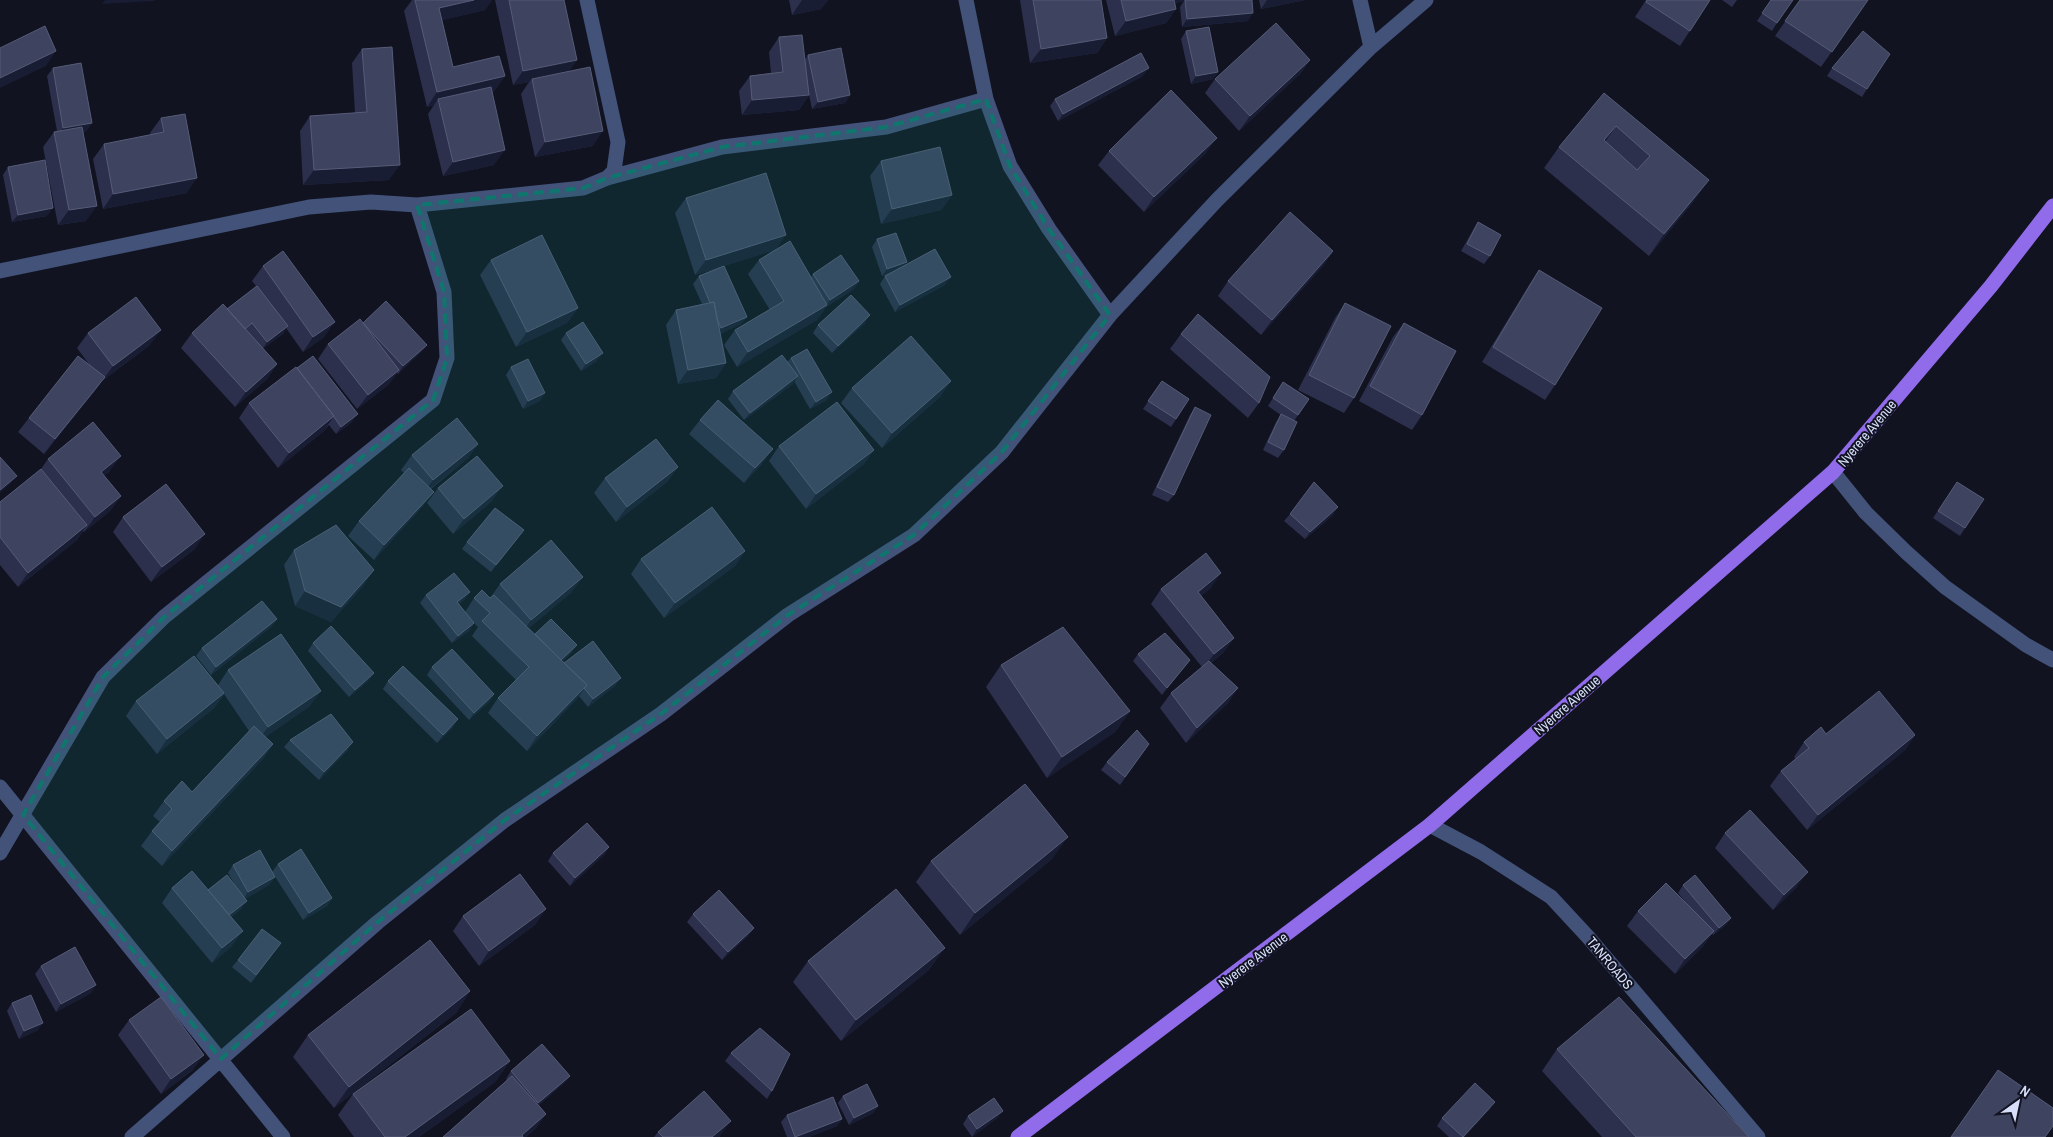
<svg xmlns="http://www.w3.org/2000/svg" width="2053" height="1137" font-family="'Archivo Narrow',sans-serif">
  <style>
    .lines { fill: none; stroke-linecap: round; stroke-linejoin: round }
    .minor { stroke: #425279; stroke-width: 15 }
    .major { stroke: #916cea; stroke-width: 15 }
    .wall { fill: #2c304c }
    .shaded-wall { fill: #191d33 }
    .building { fill: #3e435f; stroke: #565b77; fill-rule: evenodd }
    .marked { fill: #0f766e; fill-opacity: 0.2; stroke: #0f766e; stroke-width: 4; stroke-dasharray: 10 6; stroke-linejoin: round }
    .labels { text-anchor: middle; dominant-baseline: central; stroke-width: 4; stroke-linejoin: round; paint-order: stroke }
    .street-label { font-size: 14px; fill: #d6def9; stroke: #111321 }
  </style>
  <rect width="100%" height="100%" fill="#111321"/>
  <g class="lines">
    <!-- minor -->
    <path class="minor" d="M587,0L618,142L614,171L607,178
      M966,0L986,99L1010,166L1049,229L1110,315
      M1360,0L1371,47
      M0,271L309,207L371,202L417,205L583,188L607,178L722,147L886,127L986,99
      M1833,472L1866,513L1906,552L1945,587L2026,645L2053,660
      M0,787L283,1137
      M1430,825L1481,852L1551,897L1589,938L1758,1137
      M0,853L103,677L164,617L433,400L447,358L444,292L417,205
      M132,1137L378,922L505,820L661,714L788,615L914,535L1002,452L1110,315L1217,200L1371,47L1426,0"/>
    <!-- major -->
    <path class="major" d="M1018,1137L1430,825L1833,472L1991,286L2053,206"/>
  </g>
  <!-- wall -->
  <path class="wall" d="M412,0H492L485,10L442,20L453,67L505,76L494,91L492,92L494,165L443,176L428,114L434,105L427,107L404,11Z
    M495,0H564L577,60L569,71L593,146L535,157L521,94L529,82L513,85Z
    M789,0H828L821,9L792,15Z
    M1020,0H1101L1107,38L1097,53L1030,63Z
    M1106,0H1252L1248,21L1182,27L1180,7L1184,1L1175,3L1176,9L1166,23L1115,36Z
    M1259,0H1305L1261,9Z
    M1646,0H1710L1680,46L1635,17Z
    M1722,0H1737L1732,7Z
    M1771,0L1777,23L1772,31L1757,21Z
    M1800,0H1868L1821,67L1775,36Z
    M1186,31L1218,72L1213,79L1191,84L1181,39Z
    M779,37L805,59L808,55L850,95L845,103L812,109L809,95L799,110L742,115L739,91L750,76L771,73L769,52Z
    M362,49L389,180L303,185L300,131L310,116L355,113L352,63Z
    M1310,60L1300,74L1239,131L1205,93L1215,79Z
    M53,68L92,123L86,131L83,132L86,221L58,225L43,147L54,132L57,131L47,76Z
    M1832,68L1867,89L1862,97L1827,76Z
    M1143,76L1058,121L1050,106L1055,99Z
    M1604,93L1694,201L1649,256L1544,168L1559,147Z
    M161,118L187,193L103,209L93,159L104,144L151,135L150,133Z
    M1109,151L1206,153L1144,212L1098,165Z
    M881,161L952,195L941,210L881,224L870,176Z
    M8,167L47,216L12,222L3,175Z
    M686,198L776,249L811,277L813,274L859,281L854,289L826,307L817,320L737,367L724,345L735,330L770,310L748,274L759,260L774,250L724,266L747,317L741,324L720,334L726,363L716,378L678,384L666,325L676,310L702,304L693,284L699,276L718,268L695,275L675,213Z
    M1478,222L1490,256L1484,264L1461,251L1473,230Z
    M877,239L904,266L945,285L895,312L880,284L885,276L890,274L882,276L872,247Z
    M1333,251L1323,266L1261,335L1218,296L1228,281Z
    M491,260L578,308L567,323L516,347L480,275Z
    M263,266L324,337L303,352L286,328L283,334L263,348L277,364L267,379L235,407L181,348L192,333L227,309L256,286L252,281Z
    M1539,270L1555,385L1545,400L1482,362L1529,285Z
    M1345,303L1354,398L1344,413L1298,390L1335,318Z
    M363,323L427,345L421,352L398,374L397,373L388,385L357,409L318,359L328,344Z
    M865,323L832,353L813,333L818,325Z
    M1404,323L1422,415L1412,430L1359,401L1393,337Z
    M88,333L150,345L102,381L94,392L44,454L18,432L29,418L91,367L77,348Z
    M566,333L597,361L581,371L561,340Z
    M1181,334L1259,403L1248,418L1170,349Z
    M791,358L827,400L810,409L794,381L793,384L744,420L728,399L733,391L787,362Z
    M296,367L352,422L336,434L329,425L324,431L278,468L239,418L249,403Z
    M511,367L540,401L523,409L506,375Z
    M1162,381L1189,399L1171,427L1143,409Z
    M1283,382L1309,399L1294,421L1284,450L1278,458L1263,450L1276,422L1281,415L1268,406Z
    M852,388L941,396L882,448L841,403Z
    M1195,407L1174,495L1168,502L1152,495L1190,415Z
    M700,420L762,464L744,483L689,434Z
    M478,444L468,458L431,489L423,506L374,560L348,536L359,521L404,473L401,470L412,455Z
    M779,446L874,450L864,464L806,509L769,461Z
    M48,459L110,471L104,476L121,496L110,511L84,532L83,531L77,540L18,587L0,565V502L41,469Z
    M678,467L667,482L616,522L594,493L605,478Z
    M438,488L492,501L453,534L427,503Z
    M1952,490L1965,528L1960,536L1933,518Z
    M1290,514L1333,515L1305,539L1284,521Z
    M123,517L195,549L151,582L113,532Z
    M518,538L491,572L462,549L467,542Z
    M294,550L364,585L331,622L295,606L284,565Z
    M745,551L735,566L664,618L631,574L641,559Z
    M500,584L572,592L529,628L535,634L572,652L563,661L564,663L616,685L588,707L579,696L576,700L527,751L488,713L498,698L516,680L472,636L478,627L474,623L469,631L452,643L420,603L426,595L465,599L459,604L465,612L474,598H490Z
    M1211,588L1201,596L1234,638L1223,653L1211,663L1238,688L1228,703L1186,743L1160,708L1171,693L1202,667L1151,604L1161,589Z
    M277,619L271,627L211,675L196,656L202,648Z
    M313,643L374,673L368,681L349,697L308,651Z
    M1138,654L1190,660L1162,695L1133,661Z
    M1001,665L1130,711L1115,732L1047,778L986,687Z
    M432,667L494,694L489,702L469,720L427,675Z
    M228,670L310,706L265,737L273,744L263,759L162,866L141,846L152,831L160,822L153,816L164,801L192,792L249,731L224,694L214,708L157,754L126,716L136,701L218,685Z
    M388,681L453,727L437,743L383,689Z
    M1826,734L1915,735L1905,750L1807,830L1770,786L1781,771L1796,759L1794,757L1804,742Z
    M290,740L348,750L319,780L284,747Z
    M1149,744L1120,785L1101,770L1107,762Z
    M1725,833L1797,887L1773,910L1715,848Z
    M609,847L604,855L570,886L548,861L553,853Z
    M1053,858L960,935L916,882L931,861Z
    M278,864L332,898L327,906L303,920L272,872Z
    M233,865L275,877L269,885L245,899L241,909L231,917L232,946L212,963L162,903L172,888L208,890L235,885L228,873Z
    M1683,885L1731,918L1726,925L1713,935L1712,934L1703,946L1675,974L1627,926L1638,911L1689,906L1678,893Z
    M693,914L754,928L748,936L722,960L687,922Z
    M463,916L536,924L479,966L453,931Z
    M281,943L251,983L232,967L238,960Z
    M808,961L930,969L841,1041L793,982Z
    M41,966L91,993L56,1012L35,974Z
    M470,991L456,1013L334,1108L293,1057L308,1035Z
    M12,1003L38,1030L19,1039L7,1011Z
    M129,1020L193,1070L161,1094L118,1035Z
    M1557,1049L1749,1137H1602L1542,1071Z
    M731,1053L772,1091L767,1099L725,1061Z
    M510,1061L495,1082L419,1137H354L338,1115L353,1094Z
    M511,1071L570,1076L564,1083L539,1105L546,1114L536,1128L526,1137H443L507,1080L506,1079Z
    M843,1096L878,1106L873,1113L849,1125L838,1103Z
    M1490,1109L1464,1137H1449L1437,1126L1442,1118Z
    M1003,1111L997,1118L972,1137L963,1124L968,1116Z
    M787,1115L842,1119L837,1126L809,1137H787L781,1122Z
    M658,1132L720,1136L719,1137H654Z"/>
  <!-- shaded-wall -->
  <path class="shaded-wall" d="M105,0H155L154,1L102,4Z
    M474,0H492L485,10L429,23L439,8Z
    M802,0H828L821,9L792,15Z
    M1171,0H1185L1184,1L1167,5Z
    M1267,0H1305L1261,9Z
    M1176,9L1166,23L1115,36L1126,21Z
    M1253,13L1248,21L1182,27L1187,19Z
    M1107,38L1097,53L1030,63L1041,49Z
    M56,51L46,66L0,88V78Z
    M577,60L566,75L532,79L529,82L513,85L523,71Z
    M1310,60L1300,74L1239,131L1250,116Z
    M1149,68L1143,76L1058,121L1063,114Z
    M1218,72L1213,79L1191,84L1196,76Z
    M505,76L494,91L440,104L438,99L434,105L427,107L437,92Z
    M809,95L799,110L742,115L752,100Z
    M850,95L845,103L812,109L818,102Z
    M92,123L86,131L58,136L63,128Z
    M1616,126L1601,148L1604,140Z
    M603,131L593,146L535,157L545,142Z
    M1217,138L1206,153L1144,212L1154,197Z
    M505,150L494,165L443,176L453,162Z
    M400,165L389,180L303,185L314,170Z
    M197,178L187,193L103,209L113,194Z
    M1709,180L1694,201L1649,256L1664,234Z
    M952,195L941,210L881,224L892,209Z
    M97,206L86,221L58,225L69,210Z
    M53,208L47,216L12,222L18,215Z
    M786,235L776,250L695,275L706,260Z
    M1333,251L1323,266L1261,335L1272,320Z
    M907,262L901,269L882,276L887,269Z
    M951,277L945,285L895,312L900,305Z
    M859,281L854,289L826,307L817,320L737,367L748,352L826,306L830,300Z
    M578,308L567,323L516,347L527,332Z
    M870,315L865,323L832,353L838,346Z
    M747,317L741,324L716,336L721,328Z
    M335,322L324,337L303,352L313,337Z
    M288,326L283,334L262,350L267,342Z
    M161,330L150,345L102,381L113,366Z
    M427,345L421,352L398,374L403,366Z
    M603,353L597,361L581,371L586,364Z
    M726,363L716,378L678,384L688,370Z
    M277,364L267,379L235,407L246,392Z
    M399,370L388,385L357,409L368,395Z
    M798,376L793,384L744,420L750,413Z
    M105,377L94,392L44,454L55,439Z
    M951,381L941,396L882,448L892,433Z
    M832,392L827,400L810,409L816,402Z
    M545,393L540,401L523,409L528,401Z
    M358,414L352,422L336,434L341,427Z
    M334,416L324,431L278,468L289,453Z
    M478,444L468,458L422,495L433,480Z
    M773,449L762,464L744,483L755,468Z
    M874,450L864,464L806,509L816,494Z
    M121,456L110,471L91,487L101,472Z
    M678,467L667,482L616,522L627,507Z
    M17,476L11,483L0,493V490Z
    M503,486L492,501L453,534L464,519Z
    M434,492L423,506L374,560L384,545Z
    M121,496L110,511L84,532L95,517Z
    M1338,507L1333,515L1305,539L1310,532Z
    M87,525L77,540L18,587L28,573Z
    M524,530L518,538L491,572L496,565Z
    M205,534L195,549L151,582L162,567Z
    M745,551L735,566L664,618L675,603Z
    M374,570L364,585L331,622L295,606L305,591Z
    M1221,573L1211,588L1187,607L1198,592Z
    M583,577L572,592L521,635L531,620Z
    M470,592L465,599L451,609L457,602Z
    M277,619L271,627L211,675L216,667Z
    M474,623L469,631L452,643L458,636Z
    M1234,638L1223,653L1203,669L1214,654Z
    M577,645L572,652L554,670L559,662Z
    M1190,660L1185,667L1162,695L1167,688Z
    M374,673L368,681L349,697L355,690Z
    M621,678L616,685L588,707L593,699Z
    M587,685L576,700L527,751L537,736Z
    M1238,688L1228,703L1186,743L1197,728Z
    M321,691L310,706L257,742L268,727Z
    M224,693L214,708L157,754L167,739Z
    M494,694L489,702L469,720L474,713Z
    M1130,711L1115,732L1047,778L1062,757Z
    M458,719L453,727L437,743L443,735Z
    M1915,735L1905,750L1807,830L1818,815Z
    M353,742L348,750L319,780L324,772Z
    M273,744L263,759L162,866L172,851Z
    M1068,837L1053,858L960,935L975,913Z
    M609,847L604,855L570,886L575,878Z
    M1808,872L1797,887L1773,910L1784,895Z
    M275,877L269,885L243,900L248,892Z
    M332,898L327,906L303,920L309,913Z
    M247,901L241,909L222,923L228,916Z
    M546,909L536,924L479,966L489,951Z
    M1731,918L1726,925L1713,935L1719,928Z
    M754,928L748,936L722,960L728,952Z
    M243,931L232,946L212,963L222,948Z
    M1714,931L1703,946L1675,974L1685,959Z
    M945,948L930,969L841,1041L856,1020Z
    M96,985L91,993L56,1012L61,1004Z
    M470,991L456,1013L334,1108L349,1087Z
    M43,1023L38,1030L19,1039L24,1031Z
    M204,1055L193,1070L161,1094L171,1079Z
    M510,1061L495,1082L419,1137H405Z
    M570,1076L564,1083L533,1110L538,1103Z
    M1495,1102L1490,1109L1464,1137H1463Z
    M878,1106L873,1113L849,1125L854,1118Z
    M1003,1111L997,1118L972,1137L977,1129Z
    M546,1114L536,1128L526,1137H520Z
    M842,1119L837,1126L809,1137H795Z
    M731,1121L720,1136L719,1137H712Z"/>
  <!-- building -->
  <path class="building" d="M415,0H474L439,8L453,67L499,56L505,76L437,92Z
    M509,0H564L577,60L523,71Z
    M1033,0H1101L1107,38L1041,49Z
    M1121,0H1174L1176,9L1126,21Z
    M1185,0H1252L1253,13L1187,19Z
    M1647,0H1710L1690,31L1646,2Z
    M1771,0H1793L1777,23L1762,13Z
    M1800,0H1868L1832,52L1785,21Z
    M1276,23L1310,60L1250,116L1215,79Z
    M45,26L56,51L0,78V48Z
    M1209,27L1218,72L1196,76L1186,31Z
    M1863,31L1890,54L1867,89L1832,68Z
    M802,35L809,95L752,100L750,76L783,72L779,37Z
    M392,47L400,165L314,170L310,116L367,112L362,49Z
    M841,48L850,95L818,102L808,55Z
    M1141,53L1149,68L1063,114L1055,99Z
    M81,63L92,123L63,128L53,68Z
    M590,67L603,131L545,142L532,79Z
    M491,87L505,150L453,162L438,99Z
    M1171,90L1217,138L1154,197L1109,151Z
    M1604,93L1709,180L1664,234L1559,147ZM1616,126L1650,156L1637,170L1604,140Z
    M185,114L197,178L113,194L104,144L164,132L161,118Z
    M82,127L97,206L69,210L54,132Z
    M940,147L952,195L892,209L881,161Z
    M45,160L53,208L18,215L8,167Z
    M766,173L786,235L706,260L686,198Z
    M1290,212L1333,251L1272,320L1228,281Z
    M1478,222L1501,235L1490,256L1467,244Z
    M896,233L907,262L887,269L877,239Z
    M542,235L578,308L527,332L491,260Z
    M790,241L827,305L748,352L735,330L784,301L759,260Z
    M935,249L951,277L900,305L885,276Z
    M283,251L335,322L313,337L263,266Z
    M841,255L859,281L830,300L813,274Z
    M724,266L747,317L721,328L717,319L714,302L710,303L699,276Z
    M1539,270L1602,308L1555,385L1493,347Z
    M257,286L288,326L267,342L252,323L245,329L227,309Z
    M851,295L870,315L838,346L818,325Z
    M136,297L161,330L113,366L88,333Z
    M386,301L427,345L403,366L363,323Z
    M714,302L726,363L688,370L676,310Z
    M1345,303L1391,326L1354,398L1309,375Z
    M223,304L277,364L246,392L192,333Z
    M1198,314L1270,377L1259,403L1181,334Z
    M360,319L399,370L368,395L328,344Z
    M583,322L603,353L586,364L566,333Z
    M1404,323L1456,351L1422,415L1370,386Z
    M911,336L951,381L892,433L852,388Z
    M807,349L832,392L816,402L791,358Z
    M782,355L798,376L750,413L733,391Z
    M78,356L105,377L55,439L29,418Z
    M313,356L358,414L341,427L334,417V416L297,368Z
    M528,359L545,393L528,401L511,367Z
    M296,367L334,416L289,453L249,403Z
    M1162,381L1189,399L1176,419L1148,401Z
    M1283,382L1309,399L1298,415L1273,398Z
    M718,400L773,449L755,468L700,420Z
    M837,402L874,450L816,494L779,446Z
    M1195,407L1211,415L1174,495L1157,487Z
    M1281,414L1297,422L1284,450L1268,442Z
    M457,418L478,444L433,480L412,455Z
    M93,422L121,456L101,472L121,496L95,517L48,459Z
    M656,439L678,467L627,507L605,478Z
    M477,456L503,486L464,519L438,488Z
    M0,457L17,476L0,490Z
    M409,468L434,492L384,545L359,521Z
    M41,469L87,525L28,573L0,537V502Z
    M1314,482L1338,507L1310,532L1290,514Z
    M1957,482L1984,499L1965,528L1938,511Z
    M166,484L205,534L162,567L123,517Z
    M712,507L745,551L675,603L641,559Z
    M495,508L524,530L496,565L467,542Z
    M336,525L374,570L341,607L305,591L294,550Z
    M551,540L583,577L531,620L500,584Z
    M1206,553L1221,573L1198,592L1234,638L1214,654L1161,589Z
    M454,573L470,592L457,602L474,623L458,636L426,595Z
    M482,590L490,598L494,595L587,685L537,736L498,698L529,667L482,621L490,613L474,598Z
    M262,601L277,619L216,667L202,648Z
    M551,619L577,645L561,660L535,634Z
    M331,626L374,673L355,690L313,643Z
    M1063,627L1130,711L1062,757L1001,665Z
    M1165,633L1190,660L1167,688L1138,654Z
    M281,634L321,691L268,727L228,670Z
    M593,641L621,678L593,699L584,688L587,685L564,663Z
    M452,649L494,694L474,713L432,667Z
    M194,656L224,693L167,739L136,701Z
    M1209,661L1238,688L1197,728L1171,693Z
    M403,666L458,719L443,735L388,681Z
    M1879,691L1915,735L1818,815L1781,771L1809,748L1804,742L1821,727L1826,734Z
    M331,714L353,742L324,772L290,740Z
    M254,726L273,744L172,851L152,831L172,809L164,801L182,781L192,792Z
    M1137,730L1149,744L1125,777L1107,762Z
    M1025,784L1068,837L975,913L931,861Z
    M1750,810L1808,872L1784,895L1725,833Z
    M587,823L609,847L575,878L553,853Z
    M301,849L332,898L309,913L278,864Z
    M260,850L275,877L248,892L233,865Z
    M192,871L243,931L222,948L172,888Z
    M520,874L546,909L489,951L463,916Z
    M227,875L247,901L229,915L208,890Z
    M1695,875L1731,918L1719,928L1683,885Z
    M1666,883L1714,931L1685,959L1638,911Z
    M896,889L945,948L856,1020L808,961Z
    M719,890L754,928L728,952L693,914Z
    M262,929L281,943L256,975L238,960Z
    M430,940L470,991L349,1087L308,1035Z
    M75,947L96,985L61,1004L41,966Z
    M31,995L43,1023L24,1031L12,1003Z
    M161,997L204,1055L171,1079L129,1020Z
    M1619,997L1749,1137H1636L1557,1049Z
    M471,1009L510,1061L405,1137H385L353,1094Z
    M760,1028L790,1054L772,1091L731,1053Z
    M542,1044L570,1076L538,1103L511,1071Z
    M1998,1070L2053,1108V1126L2045,1137H1951Z
    M512,1076L546,1114L522,1135L523,1137H443Z
    M1475,1083L1495,1102L1463,1137L1442,1118Z
    M867,1084L878,1106L854,1118L843,1096Z
    M704,1091L731,1121L712,1137H663L658,1132Z
    M833,1097L842,1119L795,1137L787,1115Z
    M994,1098L1003,1111L977,1129L968,1116Z"/>
  <!-- marked area -->
  <path class="marked" d="M986,99L1010,166L1049,229L1110,315L1002,452L914,535L788,615L661,714L505,820L378,922L221,1059L23,815L103,677L164,617L433,400L447,358L444,292L417,205L583,188L607,178L722,147L886,127Z"/>
  <g class="labels">
    <!-- street labels -->
    <g class="street-label">
      <text transform="translate(1867 433) rotate(-50)">Nyerere Avenue</text>
      <text transform="translate(1567 705) rotate(-41)">Nyerere Avenue</text>
      <text transform="translate(1253 960) rotate(-37)">Nyerere Avenue</text>
      <text transform="translate(1610 963) rotate(50)">TANROADS</text>
    </g>
  </g>
  <!-- north arrow -->
  <g transform="translate(2018 1102) rotate(33)" stroke="#111321" stroke-width="4" paint-order="stroke">
  <path d="M0-4L9 19L0 12L-9 19Z" fill="#d6def9"/>
  <text y="-8" font-size="14" font-weight="bold" text-anchor="middle" fill="#d6def9">N</text>
  </g>
</svg>
